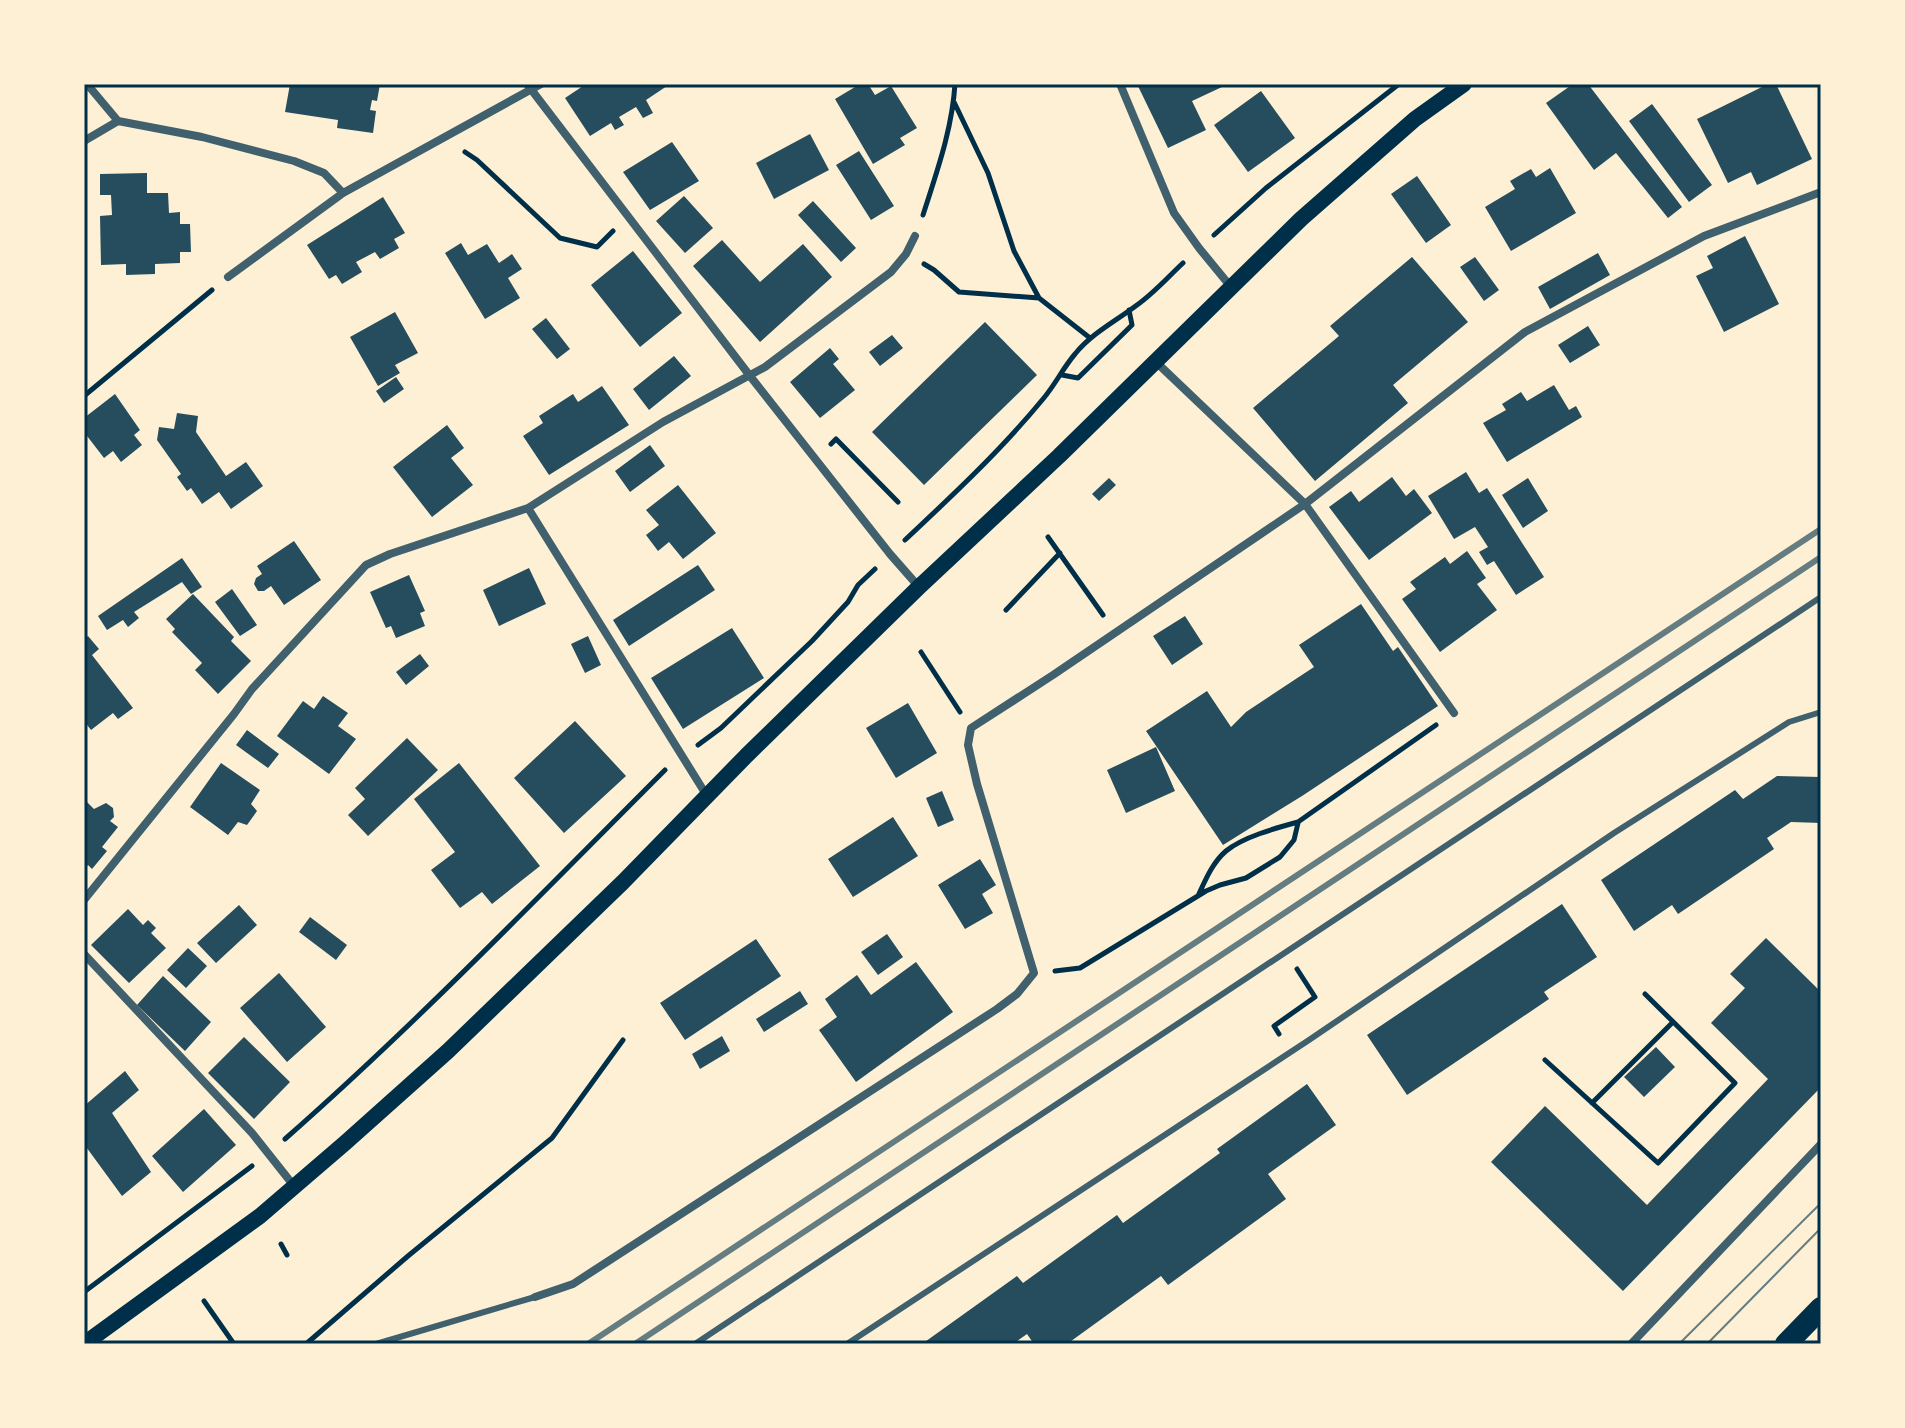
<svg xmlns="http://www.w3.org/2000/svg" width="1905" height="1428" font-family="'Exo 2',sans-serif">
  <style>
    .building { fill: #264d5e }
    .lines { fill: none; stroke-linecap: round; stroke-linejoin: round }
    .path { stroke: #003049; stroke-width: 5 }
    .service { stroke: #3f606c; stroke-width: 6 }
    .minor { stroke: #3f606c; stroke-width: 8 }
    .secondary { stroke: #003049; stroke-width: 16 }
    .trunk { stroke: #003049; stroke-width: 22 }
    .tram { stroke: #657d81; stroke-width: 2 }
    .rail { stroke: #657d81; stroke-width: 6 }
    .neatline { fill: none; stroke: #003049; stroke-width: 3 }
  </style>
  <rect width="100%" height="100%" fill="#fdf0d5"/>
  <!-- building -->
  <path class="building" d="M290,84H380L377,101L372,100L370,110L376,111L373,133L337,128L338,120L285,112Z
    M586,84H670L646,100L653,113L643,118L636,107L619,117L624,125L615,130L611,123L590,136L565,98Z
    M860,84H868L875,95L891,86L917,128L900,138L905,145L873,164L835,99Z
    M1137,84H1220L1222,87L1192,101L1206,130L1168,148Z
    M1573,84H1588L1682,207L1668,218L1616,153L1594,170L1546,103Z
    M1768,84H1776L1812,159L1757,185L1751,172L1728,183L1697,119Z
    M1261,91L1295,138L1248,172L1214,125Z
    M1652,104L1712,185L1689,202L1629,121Z
    M810,134L829,170L774,199L756,163Z
    M672,142L699,181L650,210L623,172Z
    M859,151L894,206L871,220L836,165Z
    M1550,168L1576,213L1511,251L1485,207L1515,189L1510,181L1531,169L1536,177Z
    M147,173V193H168L169,213L180,212V224H190L191,252H180V263L155,264V274L126,275V264L101,265L100,216L112,215L111,195H100V174Z
    M1417,176L1451,225L1426,243L1391,194Z
    M684,196L713,228L685,253L656,221Z
    M383,197L405,233L394,239L399,248L380,259L375,252L356,262L362,272L342,284L336,275L329,279L307,245Z
    M813,201L856,248L841,262L798,215Z
    M1745,236L1779,304L1724,332L1696,276L1713,268L1707,256Z
    M722,240L760,282L803,244L832,277L760,342L693,266Z
    M461,243L468,255L487,244L499,263L512,254L522,269L508,278L520,298L485,319L445,253Z
    M633,251L682,313L640,347L591,285Z
    M1598,253L1610,275L1550,309L1538,287Z
    M1412,257L1468,322L1393,385L1408,403L1315,481L1253,408L1339,336L1330,326Z
    M1475,257L1499,290L1484,301L1460,267Z
    M395,312L418,353L395,365L400,373L378,386L350,337Z
    M546,318L570,349L557,359L532,329Z
    M985,322L1037,375L924,485L872,432Z
    M1588,326L1600,345L1570,363L1558,345Z
    M892,335L903,348L880,366L869,352Z
    M830,348L839,359L833,364L855,390L820,418L790,382Z
    M674,356L691,376L649,410L633,389Z
    M396,377L404,389L384,403L376,391Z
    M1554,385L1569,410L1576,406L1582,417L1507,462L1483,423L1506,410L1502,404L1521,392L1527,401Z
    M602,386L629,425L549,475L523,436L543,423L539,416L573,394L578,402Z
    M115,394L140,430L134,435L142,445L121,462L113,451L104,458L84,432V418Z
    M177,413L198,416L196,432L226,476L246,462L263,486L231,509L219,492L202,504L191,488L187,491L177,477L181,474L157,440L159,427L174,429Z
    M447,425L464,448L451,458L473,485L432,517L393,467Z
    M650,445L665,466L630,492L615,471Z
    M1466,472L1479,493L1487,488L1544,577L1516,595L1494,561L1487,565L1479,552L1488,547L1475,527L1454,539L1428,496Z
    M1392,477L1406,496L1414,489L1432,513L1369,560L1329,507L1351,491L1359,502Z
    M1109,478L1116,485L1099,501L1092,494Z
    M1528,478L1548,511L1523,528L1502,495Z
    M678,485L716,533L683,559L669,542L658,551L646,535L659,525L646,510Z
    M294,541L321,580L284,605L271,586L264,591H258L254,584L256,578L262,574L257,566Z
    M1467,551L1486,578L1477,584L1497,610L1440,652L1402,599L1416,589L1410,582L1445,557L1450,564Z
    M182,558L202,587L191,594L182,582L134,612L139,618L128,627L123,620L107,630L98,616Z
    M698,565L715,590L629,646L613,620Z
    M529,568L546,604L499,626L483,590Z
    M409,575L425,611L420,613L425,626L396,638L391,626L386,628L370,592Z
    M232,589L257,625L240,636L215,602Z
    M193,594L234,637L231,641L251,661L218,694L195,670L202,663L172,632L175,629L166,619Z
    M1361,604L1393,651L1398,647L1438,706L1302,796L1223,845L1146,731L1207,691L1231,727L1246,712L1314,667L1299,645Z
    M1185,616L1203,644L1172,665L1153,636Z
    M732,628L764,678L683,729L651,678Z
    M88,636L99,649L92,655L133,708L118,719L113,713L91,730L84,721V639Z
    M588,636L601,665L585,673L571,644Z
    M420,654L429,666L406,685L396,672Z
    M323,696L348,713L338,726L356,739L329,774L277,736L303,701L314,709Z
    M908,703L937,753L896,778L866,728Z
    M575,721L626,776L564,833L514,778Z
    M247,730L279,754L268,768L236,745Z
    M407,738L438,770L368,836L348,815L365,799L355,788Z
    M1156,747L1175,791L1126,813L1107,770Z
    M221,763L260,790L251,804L257,811L247,825L238,822L228,835L190,807Z
    M459,763L540,866L492,904L482,892L460,908L431,870L455,852L414,799Z
    M1777,776L1821,777V823L1791,822L1767,838L1774,849L1678,914L1672,905L1634,931L1601,880L1735,790L1743,799Z
    M942,791L954,820L938,827L926,798Z
    M87,802L94,809L106,803L113,808L114,817L110,821L118,827L102,847L107,851L92,869L88,865L84,870V806Z
    M893,817L918,856L853,897L828,859Z
    M980,859L996,885L982,894L993,913L965,929L938,885Z
    M1562,904L1597,957L1544,992L1549,999L1407,1095L1367,1035Z
    M239,905L257,925L216,963L197,943Z
    M128,909L143,925L148,920L156,928L151,933L166,948L129,983L91,945Z
    M310,917L347,945L336,960L299,932Z
    M887,934L903,957L878,975L861,952Z
    M1766,938L1821,992V1087L1623,1291L1491,1162L1545,1106L1647,1205L1768,1079L1711,1023L1745,988L1730,974Z
    M756,939L781,976L685,1040L660,1003Z
    M188,948L207,966L186,988L167,970Z
    M916,962L953,1012L856,1082L819,1030L837,1017L825,999L857,975L871,995Z
    M279,973L326,1027L287,1062L240,1008Z
    M163,976L211,1022L185,1051L137,1005Z
    M800,991L808,1004L764,1032L756,1019Z
    M722,1036L730,1051L700,1069L692,1054Z
    M244,1037L290,1082L254,1119L208,1073Z
    M1656,1047L1675,1067L1644,1097L1624,1077Z
    M125,1071L139,1090L112,1113L151,1172L122,1196L84,1144V1106Z
    M1307,1084L1336,1125L1268,1174L1286,1199L1168,1285L1161,1276L1067,1344H1034L1027,1334L1013,1344H922L1017,1276L1023,1283L1117,1215L1123,1223L1220,1153L1217,1149Z
    M204,1109L236,1145L183,1192L152,1156Z"/>
  <g class="lines">
    <!-- path -->
    <path class="path" d="M954,102L988,173L1014,251L1039,298L1090,338
      M465,152L477,160L560,238L597,247L613,231
      M923,215C937,171 952,130 955,84
      M1214,235L1266,188L1399,84
      M924,264L934,270L959,292L1039,298
      M1062,375L1078,378L1132,325L1129,310
      M84,396L212,290
      M831,444L836,439L898,502
      M1048,537L1103,615
      M905,540C953,495 1001,450 1043,399C1055,385 1063,368 1075,354C1092,333 1116,321 1137,305C1154,293 1168,277 1183,263
      M1006,610L1060,553
      M921,652L960,712
      M698,745L721,728L812,641L848,602L858,585L875,569
      M1198,896C1205,881 1212,863 1226,851C1243,837 1276,828 1298,822L1436,725
      M1055,971L1080,968L1206,891L1220,885L1246,878L1280,857L1294,840L1298,823
      M1279,1034L1274,1026L1315,997L1297,969
      M1545,1060L1658,1163L1735,1083L1645,994
      M1592,1103L1673,1022
      M285,1139C418,1022 540,895 665,770
      M281,1244L287,1255
      M84,1292L252,1166
      M204,1301L234,1344
      M306,1344L408,1256L552,1138L623,1040"/>
    <!-- service -->
    <path class="service" d="M376,1344L535,1297
      M695,1344L1821,597
      M847,1344L1309,1040L1614,833L1789,722L1821,712"/>
    <!-- minor -->
    <path class="minor" d="M87,84L118,121
      M527,84L750,376L890,554L919,587
      M1120,84L1174,213L1199,248L1231,287
      M84,141L118,121L202,137L294,161L324,173L343,193
      M228,277L343,193L541,84
      M1156,362L1305,504L1454,713
      M528,508L707,796
      M84,900L234,714L252,689L366,565L390,554L528,508L663,422L765,367L891,272L906,254L915,236
      M84,954L252,1133L294,1186
      M535,1297L573,1284L997,1009L1017,994L1034,973L977,784L968,745L971,728L1053,675L1305,504L1525,332L1704,236L1821,192
      M1631,1344L1821,1144"/>
    <!-- secondary -->
    <path class="secondary" d="M84,1344L260,1216L345,1143L448,1051L623,882L746,756L919,587L1059,456L1301,219L1415,119L1464,84"/>
    <!-- trunk -->
    <path class="trunk" d="M1786,1344L1821,1308"/>
    <!-- tram -->
    <path class="tram" d="M1679,1344L1821,1203
      M1707,1344L1821,1228"/>
    <!-- rail -->
    <path class="rail" d="M588,1344L1821,529
      M635,1344L1821,557"/>
  </g>
  <!-- border -->
  <rect width="1905" height="1428" fill="none" stroke="#fdf0d5" stroke-width="172"/>
  <rect x="86" y="86" width="1733" height="1256" class="neatline"/>
</svg>
